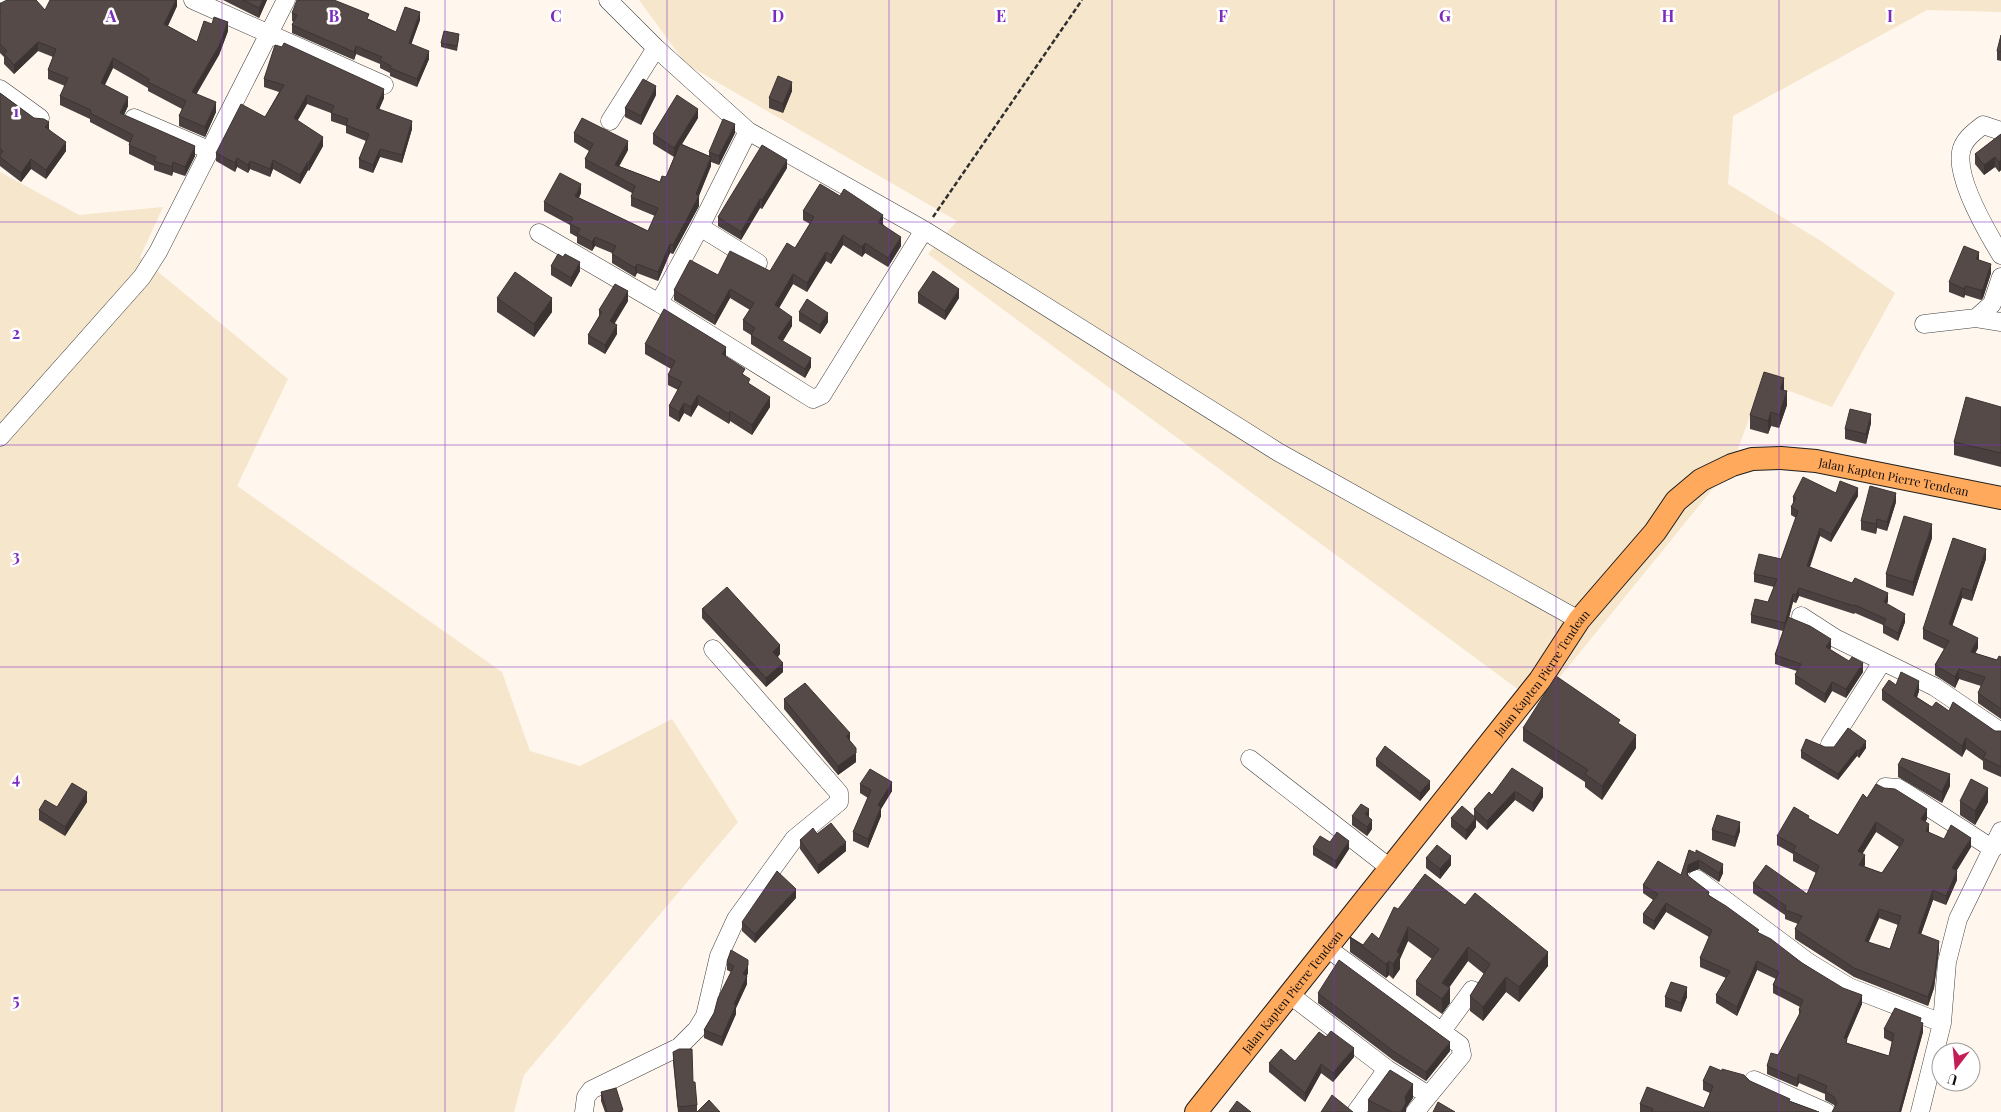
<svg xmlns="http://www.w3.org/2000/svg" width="2001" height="1112" font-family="'Playfair Display',serif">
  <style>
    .farmland { fill: #f6e6cc }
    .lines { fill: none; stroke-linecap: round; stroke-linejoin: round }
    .minor-casing { stroke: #404040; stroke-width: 19 }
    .major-casing { stroke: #1e1e1e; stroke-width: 24 }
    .path { stroke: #2f2f2f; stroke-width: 2.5; stroke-dasharray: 5 2.5; stroke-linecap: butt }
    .minor { stroke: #fff; stroke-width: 18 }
    .major { stroke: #ffa95d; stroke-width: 22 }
    .wall { fill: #4a403f; fill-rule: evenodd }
    .shaded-wall { fill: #3c3433 }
    .building { fill: #564a49; stroke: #3c3433; fill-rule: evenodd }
    .grid { fill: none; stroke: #7b2cbf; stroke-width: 1; stroke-opacity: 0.55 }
    .labels { text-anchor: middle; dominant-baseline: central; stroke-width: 5; stroke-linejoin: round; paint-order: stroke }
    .street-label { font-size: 12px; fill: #0d0d0d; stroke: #fff }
    .grid-label { font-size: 16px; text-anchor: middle; font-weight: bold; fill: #7b2cbf; stroke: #fff; stroke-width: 5; stroke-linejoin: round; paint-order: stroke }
  </style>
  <rect width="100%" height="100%" fill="#fff6ed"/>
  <!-- farmland -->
  <path class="farmland" d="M639,0H2001V12L1927,10L1733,116L1728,184L1821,241L1895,293L1832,407L1763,381L1732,465L1538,704L928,254L957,221L686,64Z
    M0,172L79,215L163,207L140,257L288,379L237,486L502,672L530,751L580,766L672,719L738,822L524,1075L514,1112H0Z"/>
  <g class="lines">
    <defs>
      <path id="minor" d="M193,0L384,85
        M608,0L656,48L748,131L924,230L1278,452L1579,620
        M0,2L3,0
        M0,89L40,118
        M134,118L211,151
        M610,121L656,48
        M2001,131L1983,125C1974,132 1963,140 1961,152C1956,179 1987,232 2001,255
        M700,227L758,263
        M539,233L659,303L813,399L822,395L924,230
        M659,303L700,227L748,131
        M1976,318L1992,304L2001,277
        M1924,324L1976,318L2001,322
        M0,437L142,277L158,252L286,0
        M1801,616L1835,638L1935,687L2001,732
        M1830,744L1882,662
        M1250,759L1390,868
        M1885,787L1898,788L1905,792L1993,849
        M1697,879L1808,962L1849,987L1942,1023
        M1327,948L1460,1045L1462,1055L1415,1112
        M1289,994L1387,1069L1428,1095
        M1442,1031L1472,990
        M1754,1080L1826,1112
        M584,1112L586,1097L591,1090L679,1047L697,1029L705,1016L719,956L736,919L794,839L839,802V793L713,649
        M1356,1112L1387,1069
        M1920,1112L1942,1023L1947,962L1958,919L2001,831"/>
      <g id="major">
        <path id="s1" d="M1196,1112L1540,680L1579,620L1655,532L1676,501L1701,480L1732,465L1752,459L1781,458L1816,461L2001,498"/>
      </g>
    </defs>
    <!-- minor casing -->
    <use href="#minor" class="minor-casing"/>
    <!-- major casing -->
    <use href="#major" class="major-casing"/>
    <!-- path -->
    <path class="path" d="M933,217L1082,0"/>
    <!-- minor -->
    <use href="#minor" class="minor"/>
    <!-- major -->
    <use href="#major" class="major"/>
  </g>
  <!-- wall -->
  <path class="wall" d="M177,0V6L168,26L197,42L228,31L219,55L196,94L216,112L205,137L179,126V116L182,109L148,91V88L113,68L105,85L128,106L124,115L195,156L185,176L173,172L172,176L154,170V166L129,154V145L130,143L90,122V119L60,105V96L65,86L48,79V70L53,57L38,51L14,74L4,64V57L0,53V3L45,10Z
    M223,0H267L259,18Z
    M292,13L369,19L396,32L420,20L411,44L429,59L417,87L390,76V73L380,68V64L356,54L354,60L292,33V25L294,22L292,21Z
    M2001,35V61L1997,60V51Z
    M459,38L457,51L441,47V43Z
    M264,79L384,98L379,109L412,129L402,163L380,157L373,173L359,168V159L366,141L346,133V126L331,121V113L307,104L297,121L323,146L309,171L308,170L300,184L273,169L270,177L250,169L248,173L237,167L235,172L216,161V153L265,117L279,92L264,87Z
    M792,91L783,113L769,108V98Z
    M0,93L49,129L66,151L46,179L31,169L21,182L0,166Z
    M656,95L641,125L625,117V108Z
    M698,118L682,144L709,156V152L735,133L719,165L711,162V166L699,196V206L673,254L670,253L658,281L637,273L635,277L612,263V253L595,246L592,251L577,243V237L570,233V225L544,211V202L581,193L579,198L648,231L655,216L631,206V197L632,193L585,168V159L589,151L574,142V133L628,150L619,166L660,182L666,177L674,157L653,144V134Z
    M2001,134V170L1999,172L1995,167L1984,175L1975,164V154Z
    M787,168L762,209L760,208L741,240L718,226V217Z
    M803,211L883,224L901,246L888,267L865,253L862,257L843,245L831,264L826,261L807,292L793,284L779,308L792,326L783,341L811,367L805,378L751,344V335L743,330V320L750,310L730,298L715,325L674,300V290L718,275L770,271L795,248L810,224L803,220Z
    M1979,260L1991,273L1983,298L1981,300L1965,295L1964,298L1949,292V282Z
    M551,266L580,271L571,287L551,275Z
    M918,293L959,298L945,320L918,303Z
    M497,298L552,312L534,337L497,312Z
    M628,301L615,323L617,334L605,354L588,344V335L599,316V310Z
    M799,312L828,322L820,334L799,321Z
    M645,344L726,357L745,376L750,385L770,407L752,435L730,421L729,424L698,405L691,417L684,413L679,422L669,416V406L678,390L668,385V375L671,369L645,354Z
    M1784,390L1787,405L1779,428L1771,426L1768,434L1750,429V415Z
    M2001,407V467L1954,455V442Z
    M1871,423L1866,444L1845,439V429Z
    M1836,493L1858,496L1831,542L1820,536L1810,567L1888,601L1887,604L1905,622L1898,641L1883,633V625L1855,613L1854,614L1799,596L1796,603L1793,602L1789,618L1831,648L1830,649L1863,672L1846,698L1832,691L1825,703L1795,684V675L1797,671L1775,664V655L1783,631L1751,623V615L1768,602L1774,587L1754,582V574L1781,559L1796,518L1791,515V507L1793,504V497Z
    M1896,502L1887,531L1877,528L1876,534L1861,530V521Z
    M1932,538L1913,596L1886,587V574Z
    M1986,559L1972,601L1962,598L1952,626L1978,648L1975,653L1997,660L2001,657V719L1978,703V693L1981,686L1959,679L1955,688L1935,675V665L1944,649L1923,639V629Z
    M702,609L780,654L778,657L783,672L766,687L702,618Z
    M1896,685L1919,691L1917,697L1932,707L1949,711L1995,731H2001V777L1983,769V761L1966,749L1962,757L1882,700V690Z
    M784,699L850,741L856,762L838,775L784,709Z
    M1620,724L1636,748L1602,800L1585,787V782L1523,741V728Z
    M1825,747L1866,748L1859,758L1857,756L1838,780L1801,758V751Z
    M1376,759L1430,789L1420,801L1376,766Z
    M1898,765L1950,786L1942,803L1898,777Z
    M860,784L892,791L881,809V816L868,848L853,841V832L868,798L860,793Z
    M1543,788V797L1533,812L1515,800L1487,830L1476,820V827L1466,840L1451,827V818L1474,816V809L1492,795Z
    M1867,798L1927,819L1925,822L1929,833L1944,839L1971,847L1957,870V880L1946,905L1933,900L1921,934L1939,950L1934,988L1928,1006L1854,977L1795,939V929L1798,924L1785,919V915L1753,893V883L1807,894L1816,873L1793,861V854L1777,845V836L1809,819L1838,835ZM1876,832L1899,847L1882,873L1864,866L1865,865L1862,854ZM1879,918L1898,925L1890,949L1868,942Z
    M1960,801L1988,802L1975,825L1960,815Z
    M87,802L65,836L39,820V810Z
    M1352,816L1369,817L1372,829L1367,836L1352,825Z
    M1712,830L1740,831L1735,847L1712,840Z
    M817,834L846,851L818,874L800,849V840Z
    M1330,842L1349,849L1336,869L1313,855V847Z
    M1689,850L1723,873L1719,882L1699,869L1688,873V876L1709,895L1759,933L1862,1004L1847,1039V1043L1889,1056L1892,1042L1884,1038V1029L1921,1023L1923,1032L1901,1112H1832L1835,1107L1834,1105L1825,1100V1094L1799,1083L1797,1087L1767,1074V1066L1778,1055L1799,1016V1010L1800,1007L1773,993V985L1776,979L1757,970L1737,1016L1716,1003V995L1726,978L1700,967V958L1709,937L1666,912L1654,930L1643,923V914L1653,900L1643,893V885L1681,875Z
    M1426,858L1451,865L1440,879L1426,868Z
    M796,898L755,943L742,931V922Z
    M1465,905L1548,966L1519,1002L1506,992L1483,1021L1470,1011V996L1484,974L1468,961L1449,988L1450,1003L1442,1014L1416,995V981L1432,959L1408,941L1400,959V969L1393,979L1389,975L1386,978L1350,952V937L1363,945L1379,939L1398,909Z
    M727,962L748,973L747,976V984L736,1008V1014L722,1046L704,1038V1030L714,1013L731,972L727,970Z
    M1318,993L1450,1051L1426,1081L1393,1060L1318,1003Z
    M1665,997H1687L1681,1012L1665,1007Z
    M673,1052L693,1082L697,1105V1111L720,1112H678L673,1062Z
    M1354,1057L1333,1082L1321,1073L1305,1102L1269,1072V1063Z
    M1722,1071L1750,1081L1790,1101L1819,1112H1640V1104L1704,1108L1710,1093L1703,1090V1081Z
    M601,1092L623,1112H605L601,1101Z
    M1413,1098L1406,1108V1112H1368V1100Z"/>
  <!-- shaded-wall -->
  <path class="shaded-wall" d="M176,0H177V6L164,34V24Z
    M263,0H267L259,18V8Z
    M420,12V20L409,51V43Z
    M228,22V31L219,55L192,102V92Z
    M38,42V51L14,74V65Z
    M356,46V54L354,60V52Z
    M429,51V59L417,87V79Z
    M113,58V68L101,92V83Z
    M792,82V91L783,113V104Z
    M656,86V95L641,125V116Z
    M384,89V98L376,117V108Z
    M307,95V104L294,127V118Z
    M128,97V106L120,123V113Z
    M216,102V112L205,137V127Z
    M698,109V118L674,157V148Z
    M412,121V129L402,163V155Z
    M49,122V131L45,127Z
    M735,124V133L719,165V156Z
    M323,137V146L309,171V162Z
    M628,141V150L615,174V165Z
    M66,142V151L46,179V170Z
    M195,146V156L185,176V167Z
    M380,149V157L373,173V165Z
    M711,157V166L697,200L699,196V206L673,254V245Z
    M1995,157V167L1984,175V165Z
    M237,158V167L235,172V163Z
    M31,159V169L21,182V173Z
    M273,160V169L270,177V169Z
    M787,160V168L762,209V200Z
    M2001,160V170L1999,172V162Z
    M250,161V169L248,173V165Z
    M173,162V172L172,176V167Z
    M308,162V170L300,184V175Z
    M581,184V193L575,205V196Z
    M760,199V208L741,240V232Z
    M883,215V224L878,231V222Z
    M843,235V245L831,264V255Z
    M595,237V246L592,251V242Z
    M901,237V246L888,267V258Z
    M865,243V253L862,257V247Z
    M670,244V253L658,281V272Z
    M826,252V261L807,292V283Z
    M1979,252V261L1976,259Z
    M580,262V271L571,287V278Z
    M637,264V273L635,277V268Z
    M1991,264V273L1983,298L1981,300V290Z
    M793,274V284L775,315V305Z
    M1965,286V295L1964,298V289Z
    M730,289V298L715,325V316Z
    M959,289V298L945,320V311Z
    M628,291V301L610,330V321Z
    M552,298V312L534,337V324Z
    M828,313V322L820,334V325Z
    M792,317V326L778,348V338Z
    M617,325V334L605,354V345Z
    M726,347V357L722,354Z
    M811,358V367L805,378V369Z
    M1784,378V392L1780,389Z
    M1787,391V405L1779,428V415Z
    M698,395V405L691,417V407Z
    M770,397V407L752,435V425Z
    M684,403V413L679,422V412Z
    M730,411V421L729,424V414Z
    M1771,412V426L1768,434V421Z
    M1871,414V423L1866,444V434Z
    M1858,488V496L1831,542V534Z
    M1896,493V502L1887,531V522Z
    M1877,519V528L1876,534V524Z
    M1932,524V538L1913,596V582Z
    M1820,528V536L1807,574V566Z
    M1986,549V559L1972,601V591Z
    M1799,588V596L1796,603V595Z
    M1962,588V598L1949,635V624Z
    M1888,593V601L1884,610V602Z
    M1793,594V602L1785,631V623Z
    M1905,614V622L1898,641V633Z
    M1978,638V648L1971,662V652Z
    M1831,639V648L1826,656V647Z
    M780,645V654L773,661V652Z
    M783,663V672L766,687V678Z
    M1863,663V672L1846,698V689Z
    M1959,669V679L1955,688V677Z
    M1919,681V691L1914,706V696Z
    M1832,682V691L1825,703V694Z
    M850,733V742L846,736Z
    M1636,735V748L1602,800V786Z
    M1966,738V749L1962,757V746Z
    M1866,741V748L1859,758V751Z
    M1857,750V756L1838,780V774Z
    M856,753V762L838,775V766Z
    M1950,774V786L1942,803V792Z
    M1430,781V789L1420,801V793Z
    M892,782V791L881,809V816L868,848V839L878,805Z
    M1543,788V797L1533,812V803Z
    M1988,788V802L1975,825V811Z
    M1515,791V800L1487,830V821Z
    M87,792V802L65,836V827Z
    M1369,809V818L1365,814Z
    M1927,809V819L1921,829V819Z
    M1476,818V827L1466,840V830Z
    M1372,820V829L1367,836V827Z
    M1740,822V831L1735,847V837Z
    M1876,822V832L1858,861V851Z
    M1929,824V833L1926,831Z
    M1971,838V847L1952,878V868Z
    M1349,841V849L1336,869V861Z
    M846,842V851L818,874V865Z
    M1865,855V865L1859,874V865Z
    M1451,856V865L1440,879V869Z
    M1699,860V869L1688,873L1687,884L1688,865Z
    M1723,864V873L1719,882V873Z
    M1957,871V880L1946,905V896Z
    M796,889V898L755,943V934Z
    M1933,890V900L1918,943V933Z
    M1666,903V912L1654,930V921Z
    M1879,909V918L1865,951V941Z
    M1408,927V941L1400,959V969L1393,979V964L1397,952Z
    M1939,941V950L1934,988L1928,1006V997Z
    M1468,947V961L1442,997V983Z
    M1548,952V966L1519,1002V987Z
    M1389,961V975L1386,978V964Z
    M1757,961V970L1737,1016V1007Z
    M748,965V973L743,982V974Z
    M747,976V984L736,1008V1014L722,1046V1037L734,1004Z
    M1506,977V992L1483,1021V1007Z
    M1687,987V997L1681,1012V1003Z
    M1450,988V1003L1442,1014V999Z
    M1862,995V1004L1847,1039V1047L1844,1038Z
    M1923,1023V1032L1901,1112H1899Z
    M1450,1042V1051L1426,1081V1072Z
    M1354,1048V1057L1333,1082V1073Z
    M1321,1064V1073L1305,1102V1093Z
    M1799,1074V1083L1797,1087V1079Z
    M1413,1084V1098L1406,1108V1112H1401L1405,1096Z"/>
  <!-- building -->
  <path class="building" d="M7,0H36L45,10L50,0H176L164,24L197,42L204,21L212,24L214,17L228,22L219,46L192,92L216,102L205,127L179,116L186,101L148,82L149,79L113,58L101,83L128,97L120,113L195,146L185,167L173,162L172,167L154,161L156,157L129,145L133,135L90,113L91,110L60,96L68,78L48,70L56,49L38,42L14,65L4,54L7,51L0,44V12L1,11H0V3H1Z
    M243,0H263L259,8Z
    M297,0H334L369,14L367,19L396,32L405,7L420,12L409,43L429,51L417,79L390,68L391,66L380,60L382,57L356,46L354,52L292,25L297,15L292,13Z
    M444,31L459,34L457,46L441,43Z
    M2001,35V52L1997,51Z
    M284,43L384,89L376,108L412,121L402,155L380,149L373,165L359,159L369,134L346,125L348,119L331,113L334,106L307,95L294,118L323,137L309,162H308L300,175L273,160L270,169L250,161L248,165L237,158L235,163L216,153L241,104L265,117L284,85L264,79L275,45L282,47Z
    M778,76L792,82L783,104L769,98Z
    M643,79L656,86L641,116L625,108Z
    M0,93L34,118L44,119L49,122L45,127L66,142L46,170L31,159L21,173L0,157V155L3,151L0,149Z
    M677,95L698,109L674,148L653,134Z
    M582,118L628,141L615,165L660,182L662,176L666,177L680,144L711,157L696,194L699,196L673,245L670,244L658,272L637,264L635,268L612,254L616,246L595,237L592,242L577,234L580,229L570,224L573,218L544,202L560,173L581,184L575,196L648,231L658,208L631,197L635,186L585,159L593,144L574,133Z
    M723,119L735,124L719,156L709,152Z
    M2001,134V160L1999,162L1995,157L1984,165L1975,154Z
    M762,145L787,160L762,200L760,199L741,232L718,217Z
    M820,184L840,196L844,189L883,215L878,222L901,237L888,258L865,243L862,247L843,235L831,255L826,252L807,283L793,274L775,305L792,317L778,338L811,358L805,369L751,335L755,328L743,320L754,303L730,289L715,316L674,290L690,260L718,275L730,251L770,271L787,243L795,248L814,217L803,211Z
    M1964,246L1979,252L1976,259L1991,264L1983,289L1981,290L1965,286L1964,289L1949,282Z
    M558,254L563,257L565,254L580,262L571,278L551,266Z
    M933,271L959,289L945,311L918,293Z
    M515,272L552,298L534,324L497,298Z
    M615,284L628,291L610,321L617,325L605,345L588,335L602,312L599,310Z
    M807,299L828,313L820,325L799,312Z
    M664,309L726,347L722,354L745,369L742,374L750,379L748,383L770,397L752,425L730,411L729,414L698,395L691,407L684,403L679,412L669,406L682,382L668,375L675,361L645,344Z
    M1764,372L1784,378L1780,389L1787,391L1779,415L1771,412L1768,421L1750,415Z
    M1966,397L2001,407V453L1954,442Z
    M1850,409L1871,414L1866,434L1845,429Z
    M1803,477L1836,493L1840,481L1858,488L1831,534L1820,528L1807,566L1852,583L1855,578L1888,593L1884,602L1905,614L1898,633L1883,625L1886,619L1855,605L1854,606L1799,588L1796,595L1793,594L1785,623L1751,615L1755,599L1768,602L1777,579L1754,574L1759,554L1781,559L1798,511L1791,507L1796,498L1793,497Z
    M1870,486L1896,493L1887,522L1877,519L1876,524L1861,521Z
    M1904,516L1932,524L1913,582L1886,574Z
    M1953,538L1986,549L1972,591L1962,588L1949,624L1978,638L1971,652L1997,660L1999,656L2001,657V709L1978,693L1985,677L1959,669L1955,677L1935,665L1949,641L1923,629Z
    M727,587L780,645L773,652L783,663L766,678L702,609Z
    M1788,617L1810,626L1831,639L1826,647L1849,661L1852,657L1863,663L1846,689L1832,682L1825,694L1795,675L1801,664L1775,655Z
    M1901,672L1919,681L1914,696L1932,707L1936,702L1949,711L1953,702L1995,731H2001V767L1983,758L1986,753L1966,738L1962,746L1882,690L1889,680L1896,685Z
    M1556,676L1620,720L1618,723L1636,735L1602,786L1585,774L1588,770L1523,728Z
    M805,683L850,733L846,736L856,748V753L838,766L784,699Z
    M1848,728L1866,741L1859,751L1857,750L1838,774L1801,751L1806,739L1825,747H1834Z
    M1385,746L1430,781L1420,793L1376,759Z
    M1902,758L1950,774L1942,792L1898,765Z
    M1512,768L1543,788L1533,803L1515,791L1487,821L1474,809L1489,792L1492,795Z
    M870,769L892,782L878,805L881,807L868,839L853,832L871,790L860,784Z
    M1971,779L1988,788L1975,811L1960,801Z
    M72,783L87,792L65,827L39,810L45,800L57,807Z
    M1876,784L1884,788L1895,789L1927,809L1921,819L1929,824L1926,831L1944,839L1951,825L1971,838L1952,868L1957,871L1946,896L1933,890L1918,933L1939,941L1934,979L1928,997L1854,968L1795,929L1802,916L1785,910L1786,906L1753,883L1766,865L1807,894L1819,866L1793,851L1796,846L1777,836L1794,807L1809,816L1808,818L1838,835L1863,794L1867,798ZM1876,822L1904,840L1882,873L1859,865L1865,855L1858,851ZM1879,909L1901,916L1890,949L1865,941Z
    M1361,804L1369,809L1365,814L1372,820L1367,827L1352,816Z
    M1462,806L1476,818L1466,830L1451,818Z
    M1717,815L1740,822L1735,837L1712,830Z
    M831,823L846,842L818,865L800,840L813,828L817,834Z
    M1337,832L1349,841L1336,861L1313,847L1320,836L1330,842Z
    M1437,845L1451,856L1440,869L1426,858Z
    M1689,850L1696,853V850L1723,864L1719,873L1699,860L1688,865L1687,875L1709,892L1708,895L1726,906L1759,930L1757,932L1771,939L1802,963L1843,988L1862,995L1844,1038L1847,1039L1846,1043L1889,1056L1894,1034L1884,1029L1895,1008L1921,1018L1920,1022L1923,1023L1899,1112H1832L1837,1103L1834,1097L1825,1091L1827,1086L1799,1074L1797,1079L1767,1066L1771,1053L1778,1055L1801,1011L1799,1010L1803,1000L1773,985L1779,972L1757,961L1737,1007L1716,995L1730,971L1700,958L1712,930L1666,903L1654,921L1643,914L1658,894L1643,885L1658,861L1681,875Z
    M777,871L796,889L755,934L742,922Z
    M1425,874L1465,905L1475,893L1548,952L1519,987L1506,977L1483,1007L1470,996L1490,964L1468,947L1442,983L1450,988L1442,999L1416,981L1439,949L1408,927L1397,952L1400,954L1393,964L1389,961L1386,964L1350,937L1363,945L1372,933L1379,939L1394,907L1398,909Z
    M731,950L748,960V965L743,974L747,976L734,1004L736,1005L722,1037L704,1030L714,1013L718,998L734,966L727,962Z
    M1339,960L1450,1042L1426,1072L1393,1051L1318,993Z
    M1671,982L1687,987L1681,1003L1665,997Z
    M1331,1031L1354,1048L1333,1073L1321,1064L1305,1093L1269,1063L1281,1049L1295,1061L1319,1032L1326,1037Z
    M679,1049H692L693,1082H695L697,1105L678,1107L673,1052Z
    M1710,1066L1722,1071V1069L1744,1075L1750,1081L1790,1099L1789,1101L1819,1112H1652L1653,1109L1640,1104L1647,1087L1704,1108L1713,1086L1703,1081Z
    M1390,1070L1413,1084L1405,1096L1406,1103L1401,1112H1392L1368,1100Z
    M616,1088L623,1110L618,1112H607L601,1092Z
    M1332,1095L1353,1112H1321Z
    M709,1100L720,1112H697Z
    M1237,1101L1251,1112H1229Z
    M1438,1102L1455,1112H1433Z"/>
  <!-- grid -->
  <path class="grid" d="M222,0V1112M445,0V1112M667,0V1112M889,0V1112M1112,0V1112M1334,0V1112M1556,0V1112M1779,0V1112M0,222H2001M0,445H2001M0,667H2001M0,890H2001"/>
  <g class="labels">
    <!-- street labels -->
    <g class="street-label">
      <text stroke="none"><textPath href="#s1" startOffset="1009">Jalan Kapten Pierre Tendean</textPath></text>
      <text stroke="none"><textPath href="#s1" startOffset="559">Jalan Kapten Pierre Tendean</textPath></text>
      <text stroke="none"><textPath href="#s1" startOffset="154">Jalan Kapten Pierre Tendean</textPath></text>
    </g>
  </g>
  <g class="grid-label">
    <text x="111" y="22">A</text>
    <text x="334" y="22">B</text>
    <text x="556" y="22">C</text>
    <text x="778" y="22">D</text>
    <text x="1001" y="22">E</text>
    <text x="1223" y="22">F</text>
    <text x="1445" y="22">G</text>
    <text x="1668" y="22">H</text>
    <text x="1890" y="22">I</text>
    <text x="16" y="117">1</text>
    <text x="16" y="339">2</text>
    <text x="16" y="562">3</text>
    <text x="16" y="784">4</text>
    <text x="16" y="1006">5</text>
  </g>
  <!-- north arrow -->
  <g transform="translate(1956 1067) rotate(196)"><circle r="24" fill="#ffffff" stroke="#9e9e9e"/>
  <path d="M0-4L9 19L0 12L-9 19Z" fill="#c31e55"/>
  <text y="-8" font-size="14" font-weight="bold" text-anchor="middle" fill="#0d0d0d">U</text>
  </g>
</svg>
